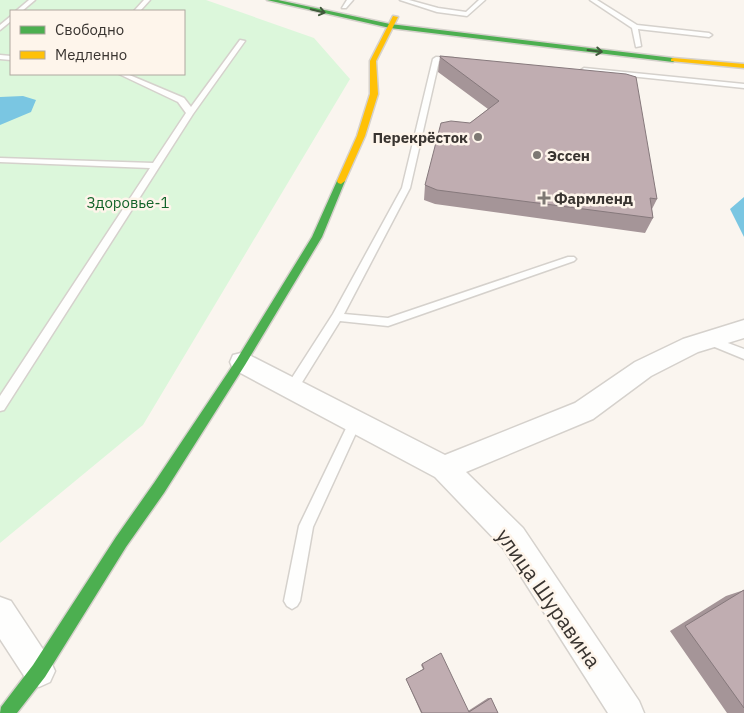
<svg xmlns="http://www.w3.org/2000/svg" width="744" height="713" font-family="'IBM Plex Sans',sans-serif">
  <style>
    .green { fill: #dcf7db; fill-rule: evenodd }
    .water { fill: #7ac6e2 }
    .lines { fill: none; stroke-linecap: round; stroke-linejoin: round }
    .lane-casing { stroke: #d5d1cc; stroke-width: 3 }
    .street-casing { stroke: #d5d1cc; stroke-width: 3 }
    .fast-casing { stroke: #d5d1cc; stroke-width: 3 }
    .slow-casing { stroke: #d5d1cc; stroke-width: 3 }
    .lane { fill: #fefefd; fill-rule: evenodd }
    .street { fill: #fefefd; fill-rule: evenodd }
    .fast { fill: #4caf50; fill-rule: evenodd }
    .slow { fill: #ffc107; fill-rule: evenodd }
    .wall { fill: #a59598 }
    .building { fill: #c0adb1; stroke: #86797c }
    .oneway { stroke: #3f593a }
    .poi-dot { fill: #7d7873; stroke: #fef5eb; stroke-width: 2 }
    .labels { text-anchor: middle; dominant-baseline: central; stroke-width: 5; stroke-linejoin: round; paint-order: stroke }
    .far-poi-label { font-size: 15px; font-weight: bold; fill: #393430; stroke: #fef5eb; text-anchor: start }
    .far-park-label { font-size: 15px; fill: #14642a; stroke: #fef5eb }
    .near-street-label { font-size: 21px; fill: #393430; stroke: #fef5eb }
  </style>
  <rect width="100%" height="100%" fill="#faf5ef"/>
  <!-- green -->
  <path class="green" d="M0,0H206L314,38L350,79L143,425L0,543ZM11,11H184V74H11Z"/>
  <!-- water -->
  <path class="water" d="M23,96L36,100L31,112L0,125V97Z
    M744,197V237L730,209Z"/>
  <g class="lines">
    <defs>
      <path id="lane" d="M29,0H35L22,11H16Z
        M144,0H150L140,11H134Z
        M347,0H353L346,8H342Z
        M400,0H409L438,8L466,12L479,0H485L467,16L437,12Z
        M590,0H597L637,25L709,33L712,35L709,37L638,29L641,46L636,47L632,28Z
        M11,16V21L0,30V25Z
        M240,40L245,41L193,114L4,410L0,411V396L150,168L0,162V158L153,163L186,113L178,102L119,74H127L184,98L191,107Z
        M0,55L11,56V60L0,59Z
        M436,57L453,58L456,60L453,62L439,61L410,188L344,314L388,318L568,257H574L576,259L574,261L388,326L340,321L296,392L292,393L288,392L286,388L288,384L333,314L402,188L433,59Z
        M584,68L744,84V88L582,71L581,70Z
        M709,336L744,349V359L705,343L704,340L705,337Z
        M355,417L359,418L361,422L313,527L300,601L297,606L292,609L287,606L284,601L299,526L351,418Z"/>
      <path id="street" d="M744,320V338L698,352L651,376L593,419L466,472L523,528L639,701L644,713H608L503,548L435,477L233,369L230,362L233,355L241,353L249,355L445,455L575,403L635,362L683,339Z
        M0,597L11,601L50,660L55,671L50,682L39,687L28,682L0,639Z"/>
      <path id="fast" d="M267,0H278L390,24L673,58L676,60L673,62L390,28Z
        M341,178L345,181L322,237L245,365L164,493L126,547L45,677L17,713H0L1,707L33,665L116,537L154,483L237,359L312,237L337,181Z"/>
      <path id="slow" d="M393,16L398,17L376,61L378,94L365,136L345,181L341,184L338,183L337,181L357,136L370,94V61Z
        M673,58L744,64V68L671,61V59Z"/>
    </defs>
    <!-- lane casing -->
    <use href="#lane" class="lane-casing"/>
    <!-- street casing -->
    <use href="#street" class="street-casing"/>
    <!-- fast casing -->
    <use href="#fast" class="fast-casing"/>
    <!-- slow casing -->
    <use href="#slow" class="slow-casing"/>
    <!-- lane -->
    <use href="#lane" class="lane"/>
    <!-- street -->
    <use href="#street" class="street"/>
    <!-- fast -->
    <use href="#fast" class="fast"/>
    <!-- slow -->
    <use href="#slow" class="slow"/>
  </g>
  <!-- wall -->
  <path class="wall" d="M440,56L657,199L652,209L653,218L645,233L435,204L424,200L425,185L470,123L488,109L438,72Z
    M744,590V713H727L670,631L726,596Z
    M422,664L468,711L488,698H491L498,713H421L406,679L423,669L421,665Z"/>
  <!-- building -->
  <path class="building" d="M440,56L626,74L636,77L657,199L650,198L653,218L437,190L425,185L441,123L451,121L470,123L499,101L440,57Z
    M744,590V708L685,626Z
    M441,653L469,712L491,698L498,713H422L406,679L424,669L422,664Z"/>
  <!-- one-way arrows -->
  <defs><path id="oneway-shaft" d="M-6 0H5M1.5-3L5.5 0L1.5 3" fill="none" stroke-width="1.6" stroke-linecap="round" stroke-linejoin="round" transform="scale(1.25)"/></defs>
  <g class="oneway">
    <use href="#oneway-shaft" transform="translate(318 11) rotate(14)"/>
    <use href="#oneway-shaft" transform="translate(595 51) rotate(7)"/>
  </g>
  <!-- markers -->
  <g class="poi-dot">
    <circle cx="478" cy="137" r="5"/>
    <circle cx="537" cy="155" r="5"/>
    <path d="M541.5 190.5h5v5h5v5h-5v5h-5v-5h-5v-5h5z"/>
  </g>
  <g class="labels">
    <!-- far-poi labels -->
    <g class="far-poi-label">
      <text x="468" y="137" text-anchor="end">Перекрёсток</text>
      <text x="547" y="155">Эссен</text>
      <text x="554" y="198">Фармленд</text>
    </g>
    <!-- far-park labels -->
    <g class="far-park-label">
      <text x="128" y="202">Здоровье-1</text>
    </g>
    <!-- near-street labels -->
    <g class="near-street-label">
      <text transform="translate(549 598) rotate(55)">улица Шуравина</text>
    </g>
  </g>
  <!-- legend -->
  <rect x="10" y="10" width="175" height="65" fill="#fef5eb" stroke="#afa8a0"/>
  <rect x="20" y="26" width="25" height="8" fill="#4caf50" stroke="#afa8a0"/>
  <text x="55" y="35" font-size="15" fill="#393430">Свободно</text>
  <rect x="20" y="51" width="25" height="8" fill="#ffc107" stroke="#afa8a0"/>
  <text x="55" y="60" font-size="15" fill="#393430">Медленно</text>
</svg>
